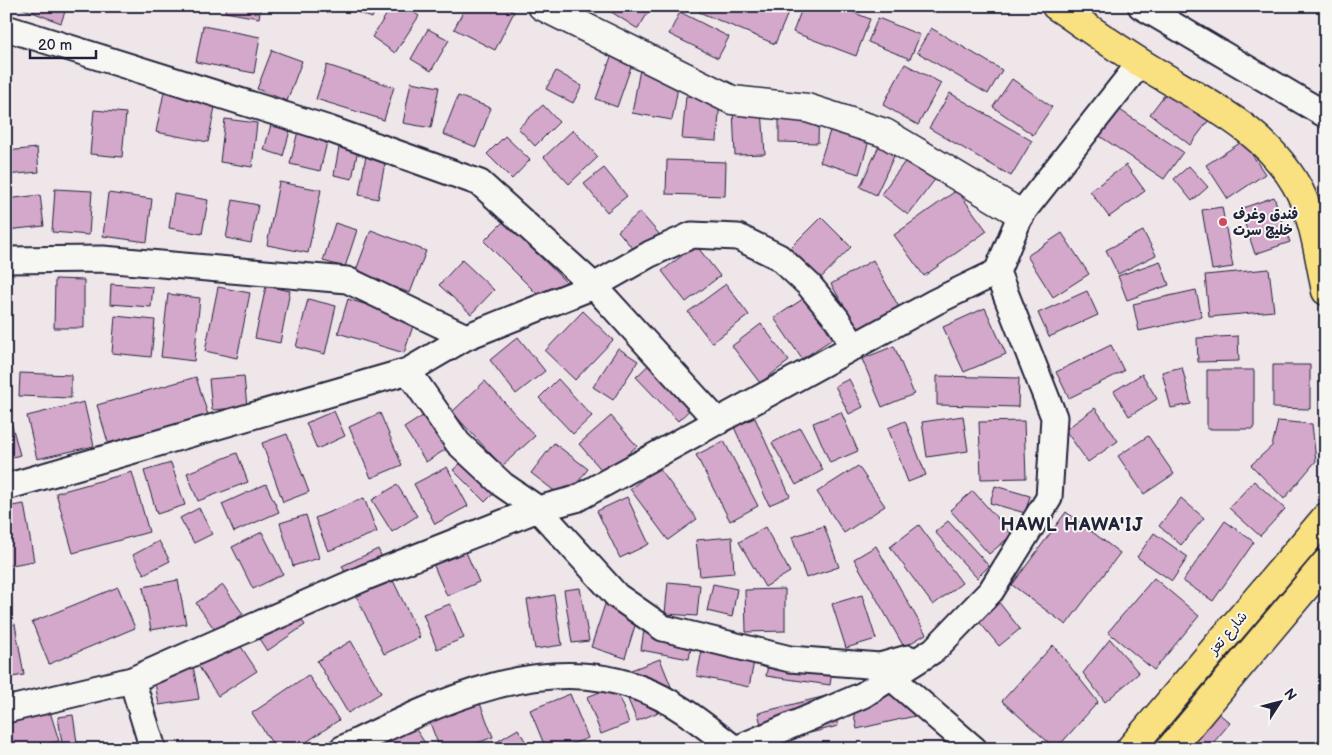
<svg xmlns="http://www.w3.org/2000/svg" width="1332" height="755" font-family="'Balsamiq Sans','Playpen Sans Arabic',sans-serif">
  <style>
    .building { fill: #d4a8cb; stroke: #22223b }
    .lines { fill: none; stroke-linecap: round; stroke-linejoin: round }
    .street-casing { stroke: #22223b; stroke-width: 29 }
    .secondary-casing { stroke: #22223b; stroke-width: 31 }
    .primary-casing { stroke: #22223b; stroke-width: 31 }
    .street { stroke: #f6f6f2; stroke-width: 25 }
    .secondary { stroke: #f6f6f2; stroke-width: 28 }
    .primary { stroke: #f9e181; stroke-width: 28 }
    .poi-dot { fill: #d1495b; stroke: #f6f6f2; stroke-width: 2 }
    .labels { text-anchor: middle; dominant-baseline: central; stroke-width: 4; stroke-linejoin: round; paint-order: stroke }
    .poi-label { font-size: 14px; font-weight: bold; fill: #22223b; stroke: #f6f6f2; text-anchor: start }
    .street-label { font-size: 14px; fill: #22223b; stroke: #f6f6f2 }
    .district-label { font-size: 19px; font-weight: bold; letter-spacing: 1px; fill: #22223b; stroke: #f6f6f2 }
  </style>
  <rect width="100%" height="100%" fill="#efe6ea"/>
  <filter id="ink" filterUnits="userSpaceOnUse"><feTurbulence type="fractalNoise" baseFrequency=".02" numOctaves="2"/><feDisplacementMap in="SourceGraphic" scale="10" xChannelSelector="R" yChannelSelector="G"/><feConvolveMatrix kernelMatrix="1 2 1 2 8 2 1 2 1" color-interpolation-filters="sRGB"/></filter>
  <g filter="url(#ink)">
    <!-- building -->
    <path class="building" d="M16,6H67L61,23Z
      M226,6H261L259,18L225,12Z
      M341,6H377L372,18Z
      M392,6H405L419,16L395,53L372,37Z
      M466,6H502L514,12L495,50L454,29Z
      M602,6H652L638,29Z
      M702,6H791L775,44L699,12Z
      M803,6H837L870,19L856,56L793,32Z
      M680,12L729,37L718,58L669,34Z
      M878,18L920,35L910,59L868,42Z
      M203,26L260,37L254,73L196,62Z
      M931,28L1002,70L988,94L917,52Z
      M428,29L449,40L431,71L411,59Z
      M272,50L302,61L287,101L257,89Z
      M612,54L633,61L617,107L596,99Z
      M905,64L941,83L918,125L883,105Z
      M327,65L394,87L384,120L316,99Z
      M640,69L680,76L672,120L632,113Z
      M556,71L582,86L573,103L546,89Z
      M167,77L219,87L208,142L156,132Z
      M1012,79L1052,107L1033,135L993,107Z
      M411,82L439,87L431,128L403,123Z
      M1169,89L1209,120L1190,145L1150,114Z
      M950,93L1032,141L1011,176L929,128Z
      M458,96L491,108L476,147L443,134Z
      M686,96L720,99L717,141L682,139Z
      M779,99L819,100L818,143L779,142Z
      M543,105L559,122L535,146L518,128Z
      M1114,106L1183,152L1164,179L1095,133Z
      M762,109L765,154L735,155L733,110Z
      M94,110L126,113L122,157L90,154Z
      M836,112L874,124L859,174L820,162Z
      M225,119L257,123L252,167L220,162Z
      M272,121L291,127L283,156L264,150Z
      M890,122L906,130L876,195L860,187Z
      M573,130L598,157L569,184L544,157Z
      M298,131L328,138L320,171L290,164Z
      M341,136L360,139L352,179L334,175Z
      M505,136L530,160L512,179L487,154Z
      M1243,141L1265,174L1228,199L1206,165Z
      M918,144L946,165L908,215L881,194Z
      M37,148L39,172L6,175V151Z
      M366,155L386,158L378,199L359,195Z
      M667,160L726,162L725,196L666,194Z
      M1126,165L1145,191L1109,217L1090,191Z
      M1189,166L1208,187L1192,201L1174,179Z
      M604,168L627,196L607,212L584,184Z
      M279,182L321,190L308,253L267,245Z
      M55,189L92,191L89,235L52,232Z
      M957,190L987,231L924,276L894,235Z
      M108,193L152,199L147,242L103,236Z
      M174,194L208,200L202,234L169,228Z
      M40,195L44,226L7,230L6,199Z
      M1274,197L1290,242L1255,254L1240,209Z
      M233,200L258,205L251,243L226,238Z
      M1222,207L1233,267L1212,270L1202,210Z
      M640,212L667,243L644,262L618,231Z
      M821,217L851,247L818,281L787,251Z
      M504,221L568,284L548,305L484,241Z
      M335,223L357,230L345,267L323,261Z
      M371,230L426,251L410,293L355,273Z
      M1143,231L1156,255L1118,274L1106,250Z
      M1062,233L1089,274L1053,297L1027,256Z
      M696,245L720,276L686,302L662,271Z
      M462,260L494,290L471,314L439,285Z
      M873,260L900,309L859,332L831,284Z
      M1160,261L1169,285L1127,300L1118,276Z
      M1269,269L1274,311L1209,317L1205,275Z
      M55,279L84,280V328H54Z
      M111,284L153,287L151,307L110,304Z
      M726,284L749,315L712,343L688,312Z
      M266,286L290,291L280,343L255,338Z
      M218,287L250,293L237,358L205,351Z
      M1196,290L1202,317L1139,331L1133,304Z
      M815,291L843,332L802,359L774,318Z
      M1087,291L1098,315L1049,337L1038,313Z
      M168,294L200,298L194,361L161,357Z
      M308,299L336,306L325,354L296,347Z
      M348,299L415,320L404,353L338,333Z
      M985,308L1006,354L964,372L943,327Z
      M583,311L613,340L575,380L545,351Z
      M115,316L155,320L151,357L112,353Z
      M761,324L789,361L760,383L732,346Z
      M1238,336L1239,361L1198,362L1197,338Z
      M518,337L545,371L516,394L490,360Z
      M1111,345L1124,371L1069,398L1056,372Z
      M894,346L914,394L882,407L862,359Z
      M618,348L638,361L613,400L593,387Z
      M657,357L699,401L678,421L636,377Z
      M1273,365H1310V409L1273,408Z
      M6,366H10V404H6Z
      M1182,367L1191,404L1171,408L1162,372Z
      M1207,370H1254V429H1207Z
      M20,373L71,375V398L19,396Z
      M1142,374L1157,399L1129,416L1114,391Z
      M244,376L247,407L212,410L209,379Z
      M937,376L1019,378L1018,407L937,405Z
      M196,377L209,418L109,446L97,405Z
      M558,379L592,416L573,434L539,398Z
      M849,379L863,407L849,414L835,386Z
      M485,381L535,436L502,466L452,412Z
      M84,402L94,446L37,459L27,416Z
      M1095,408L1118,441L1088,462L1065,430Z
      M8,411L20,455L6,459V412Z
      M334,411L345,436L317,449L306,423Z
      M429,412L451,446L426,462L404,428Z
      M841,412L858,451L830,463L813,423Z
      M380,413L402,465L371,478L349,427Z
      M611,416L637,446L605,474L579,444Z
      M963,416L968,451L927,457L922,422Z
      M755,418L790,496L769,505L734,427Z
      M905,421L926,475L908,482L888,428Z
      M1024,421L1026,478L981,479L979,422Z
      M1278,421L1312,424L1316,461L1284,499L1251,465L1272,446Z
      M800,428L823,470L796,485L772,443Z
      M287,434L309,492L283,502L262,443Z
      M1148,436L1174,474L1144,494L1118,456Z
      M724,441L758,506L730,521L696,455Z
      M554,443L588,469L565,499L531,473Z
      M237,453L248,482L198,501L187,473Z
      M465,459L497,490L485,502L453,470Z
      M171,463L185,505L157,514L144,471Z
      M858,466L885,506L844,533L817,492Z
      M447,467L468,506L435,524L414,484Z
      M658,467L697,519L668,540L630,489Z
      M132,472L149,532L73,553L56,493Z
      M1254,481L1285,509L1260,536L1229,508Z
      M266,484L279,512L234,532L222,504Z
      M397,485L417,516L392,532L372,500Z
      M995,486L1030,496L1025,513L990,503Z
      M973,491L1012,535L989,554L950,510Z
      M627,497L649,544L620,558L597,511Z
      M364,498L377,532L328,551L315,518Z
      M1181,498L1204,518L1181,545L1159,526Z
      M24,504L34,561L6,566V507Z
      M199,508L212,534L194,543L180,518Z
      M1066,512L1120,553L1066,625L1012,585Z
      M306,515L319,558L293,566L280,523Z
      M948,521L989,566L977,578L935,532Z
      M1225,521L1254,542L1213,601L1183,581Z
      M919,525L962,583L933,605L890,547Z
      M824,526L839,567L806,578L792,537Z
      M765,527L790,572L765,587L739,542Z
      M262,532L283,574L253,589L232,547Z
      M1154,533L1188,557L1172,581L1137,557Z
      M459,536L479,582L447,596L427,550Z
      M732,537L734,573L700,576L696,540Z
      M159,541L170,561L144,574L133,555Z
      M876,546L926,634L904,647L854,559Z
      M378,549L420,637L384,654L342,566Z
      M1154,578L1199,616L1154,670L1108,632Z
      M178,580L186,624L151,630L143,587Z
      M668,582L700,585L697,616L665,614Z
      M713,584L737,589L732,617L707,611Z
      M223,585L243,614L217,633L196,603Z
      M118,587L135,628L49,664L32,622Z
      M580,588L589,641L572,643L564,590Z
      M785,589V631L746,632L745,590Z
      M990,591L1020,629L999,646L968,608Z
      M609,592L642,603L625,658L591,647Z
      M554,595L562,645L535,649L527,600Z
      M862,595L876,639L846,648L832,604Z
      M290,602L305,625L267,651L252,628Z
      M450,604L464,638L437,649L423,614Z
      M645,623L694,631L689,659L641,650Z
      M15,624L24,675L6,678V626Z
      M234,636L257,671L218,696L195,661Z
      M1110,639L1139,673L1105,702L1083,673Z
      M704,640L756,651L749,687L697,676Z
      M351,641L381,693L348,713L317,661Z
      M1053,645L1098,702L1056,749L1002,701Z
      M771,647L834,657L830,685L766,676Z
      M191,654L199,699L159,705L151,661Z
      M660,659L678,704L637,721L618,675Z
      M308,675L339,720L296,749H276L252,713Z
      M908,684L915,716L857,729L850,697Z
      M615,686L629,723L601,734L587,697Z
      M474,688L493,737L462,749H440L424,707Z
      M570,694L588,738L560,749H546L530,710Z
      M830,695L838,726L766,744L758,713Z
      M1202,699L1230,723L1208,749H1172Z
      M47,702L59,741L30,749H6V713Z
      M73,715L78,749H63L58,717Z
      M411,722L429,749H370Z
      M518,729L530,749H485Z"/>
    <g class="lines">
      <defs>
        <path id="street" d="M1141,6L1326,115
          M6,28L329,129L480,183L594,286L718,422
          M6,260L103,259L347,280L466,337
          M408,371L458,443L503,485L538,509L617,596L663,628L790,659L880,666L908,658
          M6,487L408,371L466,337L594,286L650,254L692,235L738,237L779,257L809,285L837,319L854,347
          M891,677L974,749
          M132,680L153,749
          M6,710L132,680L366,577L538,509L576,499L935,302L997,272L1021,214L1140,63
          M342,749C433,705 541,649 642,689C677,702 706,727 735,749
          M736,749L863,695L934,650L991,591L1049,498L1054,417L997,272"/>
        <path id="secondary" d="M542,6L732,100L807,108L885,133L1021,214"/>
        <path id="primary" d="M1056,6C1084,25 1112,45 1141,63C1199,100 1267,127 1300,192C1315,223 1319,257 1326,291
          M1130,749L1326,517
          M1170,749L1326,563"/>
      </defs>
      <!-- street casing -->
      <use href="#street" class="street-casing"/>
      <!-- secondary casing -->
      <use href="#secondary" class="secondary-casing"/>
      <!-- primary casing -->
      <use href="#primary" class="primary-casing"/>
      <!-- street -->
      <use href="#street" class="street"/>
      <!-- secondary -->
      <use href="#secondary" class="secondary"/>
      <!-- primary -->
      <use href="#primary" class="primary"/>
    </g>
  </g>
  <!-- markers -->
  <circle class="poi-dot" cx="1223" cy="222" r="5"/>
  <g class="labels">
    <!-- poi labels -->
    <g class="poi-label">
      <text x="1233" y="214">فندق وغرف<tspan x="1233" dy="16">خليج سرت</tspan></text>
    </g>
    <!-- street labels -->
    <g class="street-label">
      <text transform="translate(1228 633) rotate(-50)">شارع تعز</text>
    </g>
    <!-- district labels -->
    <g class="district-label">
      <text x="1072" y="525">HAWL HAWA'IJ</text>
    </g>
  </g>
  <!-- margin -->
  <rect width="1332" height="755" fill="none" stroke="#f6f6f2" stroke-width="25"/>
  <rect x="12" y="12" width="1307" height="730" fill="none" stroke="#22223b" stroke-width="2" filter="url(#ink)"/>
  <!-- north arrow -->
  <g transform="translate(1280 702) rotate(54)" stroke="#f6f6f2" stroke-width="4" paint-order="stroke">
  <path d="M0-4L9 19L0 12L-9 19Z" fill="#22223b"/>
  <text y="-8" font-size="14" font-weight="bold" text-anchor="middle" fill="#22223b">N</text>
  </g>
  <!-- scale -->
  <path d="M30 50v8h66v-8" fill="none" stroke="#22223b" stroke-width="2.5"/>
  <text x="38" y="50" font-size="15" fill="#22223b" stroke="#f6f6f2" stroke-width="4" paint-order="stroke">20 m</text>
</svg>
